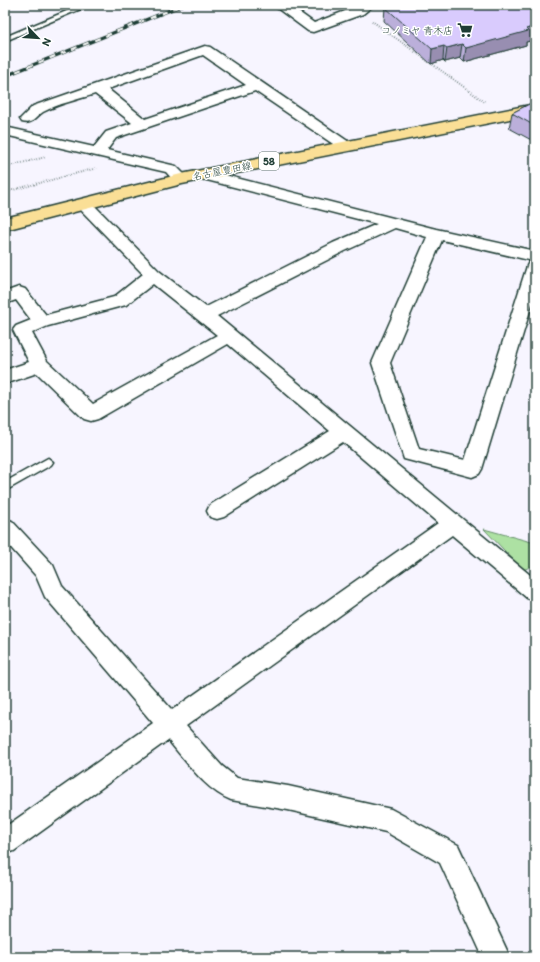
<svg xmlns="http://www.w3.org/2000/svg" width="540" height="962" font-family="Itim,'Klee One',sans-serif">
  <style>
    .green { fill: #ade1a3; stroke: #668f6c }
    .lines { fill: none; stroke-linecap: round; stroke-linejoin: round }
    .service-casing { stroke: #1f3d34; stroke-width: 3 }
    .minor-casing { stroke: #1f3d34; stroke-width: 3 }
    .primary-casing { stroke: #1f3d34; stroke-width: 3 }
    .path { stroke: #1f3d34; stroke-width: 2; stroke-dasharray: 0.5 2; stroke-linecap: butt }
    .service { fill: #fff; fill-rule: evenodd }
    .minor { fill: #fff; fill-rule: evenodd }
    .primary { fill: #fadf96; fill-rule: evenodd }
    .rail-casing { stroke: #1f3d34; stroke-width: 3 }
    .rail { stroke: #fff; stroke-width: 2; stroke-dasharray: 6; stroke-linecap: butt }
    .wall { fill: #bbafda; stroke: #1f3d34 }
    .shaded-wall { fill: #988eb1; stroke: #1f3d34 }
    .building { fill: #d9cbfd; stroke: #1f3d34 }
    .labels { text-anchor: middle; dominant-baseline: central; stroke-width: 3; stroke-linejoin: round; paint-order: stroke }
    .far-poi-label { font-size: 10px; fill: #1f3d34; stroke: #fff; text-anchor: end }
    .far-street-label { font-size: 10px; fill: #1f3d34; stroke: #fff }
    .shield { fill: #fff; stroke: #627771; stroke-width: 1 }
    .shield-label { font-size: 11px; font-weight: bold; fill: #1f3d34 }
  </style>
  <rect width="100%" height="100%" fill="#f7f5ff"/>
  <filter id="ink" filterUnits="userSpaceOnUse"><feTurbulence type="fractalNoise" baseFrequency=".025" numOctaves="2"/><feDisplacementMap in="SourceGraphic" scale="8" xChannelSelector="R" yChannelSelector="G"/><feConvolveMatrix kernelMatrix="1 2 1 2 8 2 1 2 1" color-interpolation-filters="sRGB"/></filter>
  <g filter="url(#ink)">
    <!-- green -->
    <path class="green" d="M484,529L535,543V565L523,570Z"/>
    <g class="lines">
      <defs>
        <path id="service" d="M81,5H90L5,41V37Z
          M48,458L53,462L51,465L5,491V482Z"/>
        <path id="minor" d="M273,5H289L314,23L353,8L357,5H374L363,14L313,32L308,31Z
          M205,46L210,47L349,142L352,145L349,148H339L255,91L116,138L107,150L176,166L189,179L187,182C176,185 172,179 166,172L5,135V127L94,147L106,132L132,123L95,94C80,99 57,104 43,112C35,117 33,125 22,122L20,119L33,106ZM203,55L246,85L145,119L108,89Z
          M205,170L436,229L535,251V294L482,469L479,474L472,477L404,459L372,363L427,237L395,228L345,251L217,316L535,579V601L527,598L452,535L186,726L222,766L237,778L288,786L391,809L458,845L510,957H483L440,863L386,832L288,810L231,800C205,790 186,761 168,740L14,851L5,854V827L153,723L45,597L36,576L5,541V519L12,521L53,565L62,586L172,710L438,523L343,442L224,517L217,519L210,517L207,511L210,505L330,431L228,344L98,419L91,421L84,419L37,373L5,384V370L29,362L13,330L16,326L31,320L16,300L5,304V292L19,287L25,289L46,315L114,297L143,274L78,207L76,204L78,201L84,199L90,201L159,271L206,307L333,243L377,224L199,178L197,175L199,172ZM442,240L533,261L529,262L527,266L465,460L419,449L390,363ZM153,284L217,335L93,404L47,361L32,333L48,326L126,305Z"/>
        <path id="primary" d="M535,104V114L182,184L5,230V218L181,174Z"/>
      </defs>
      <!-- service casing -->
      <use href="#service" class="service-casing"/>
      <!-- minor casing -->
      <use href="#minor" class="minor-casing"/>
      <!-- primary casing -->
      <use href="#primary" class="primary-casing"/>
      <!-- path -->
      <path class="path" d="M372,21L485,102
        M5,167L46,157
        M5,192L97,168"/>
      <!-- service -->
      <use href="#service" class="service"/>
      <!-- minor -->
      <use href="#minor" class="minor"/>
      <!-- primary -->
      <use href="#primary" class="primary"/>
      <defs>
        <path id="rail" d="M5,76L183,5"/>
      </defs>
      <!-- rail casing -->
      <use href="#rail" class="rail-casing"/>
      <!-- rail -->
      <use href="#rail" class="rail"/>
    </g>
    <!-- wall -->
    <path class="wall" d="M535,5V40L526,42V45L464,62L460,58L445,62L443,60L431,64L384,21L385,7Z
      M535,101V142L509,128L512,113Z"/>
    <!-- shaded-wall -->
    <path class="shaded-wall" d="M535,26V40L526,42V45L464,62L466,48Z
      M462,44L460,58L445,62L447,48Z
      M444,46L443,60L431,64L432,49Z"/>
    <!-- building -->
    <path class="building" d="M393,5H535V26L526,29L528,31L466,48L462,44L447,48L444,46L432,49L385,7Z
      M535,101V126L512,113Z"/>
  </g>
  <!-- icons -->
  <defs>
    <symbol id="supermarket-bare" viewBox="-9 -9 18 18"><path d="M-6-5.5h2.5l.6 2H6L4.5 2H-2.5L-4.4-4H-6ZM-1.5 3.2a1.3 1.3 0 1 0 .1 0ZM3 3.2a1.3 1.3 0 1 0 .1 0Z" fill="#1f3d34" stroke="#fff" stroke-width="2.5" paint-order="stroke"/></symbol>
  </defs>
  <g fill-rule="evenodd">
    <use href="#supermarket-bare" x="454" y="19" width="22" height="22"/>
  </g>
  <g class="labels">
    <!-- far-poi labels -->
    <g class="far-poi-label">
      <text x="453" y="30">コノミヤ 青木店</text>
    </g>
    <!-- far-street labels -->
    <g class="far-street-label">
      <text transform="translate(222 171) rotate(-11)">名古屋豊田線</text>
    </g>
    <!-- shield labels -->
    <rect class="shield" x="259" y="152" width="20" height="18" rx="3"/>
    <g class="shield-label">
      <text x="269" y="161">58</text>
    </g>
  </g>
  <!-- margin -->
  <rect width="540" height="962" fill="none" stroke="#fff" stroke-width="20"/>
  <rect x="10" y="10" width="520" height="942" fill="none" stroke="#1f3d34" stroke-width="1.5" filter="url(#ink)"/>
  <!-- north arrow -->
  <g transform="translate(38 38) rotate(115)" stroke="#ffffff" stroke-width="3" paint-order="stroke">
  <path d="M0-3L7 15L0 10L-7 15Z" fill="#1f3d34"/>
  <text y="-6" font-size="11" font-weight="bold" text-anchor="middle" fill="#1f3d34">N</text>
  </g>
</svg>
